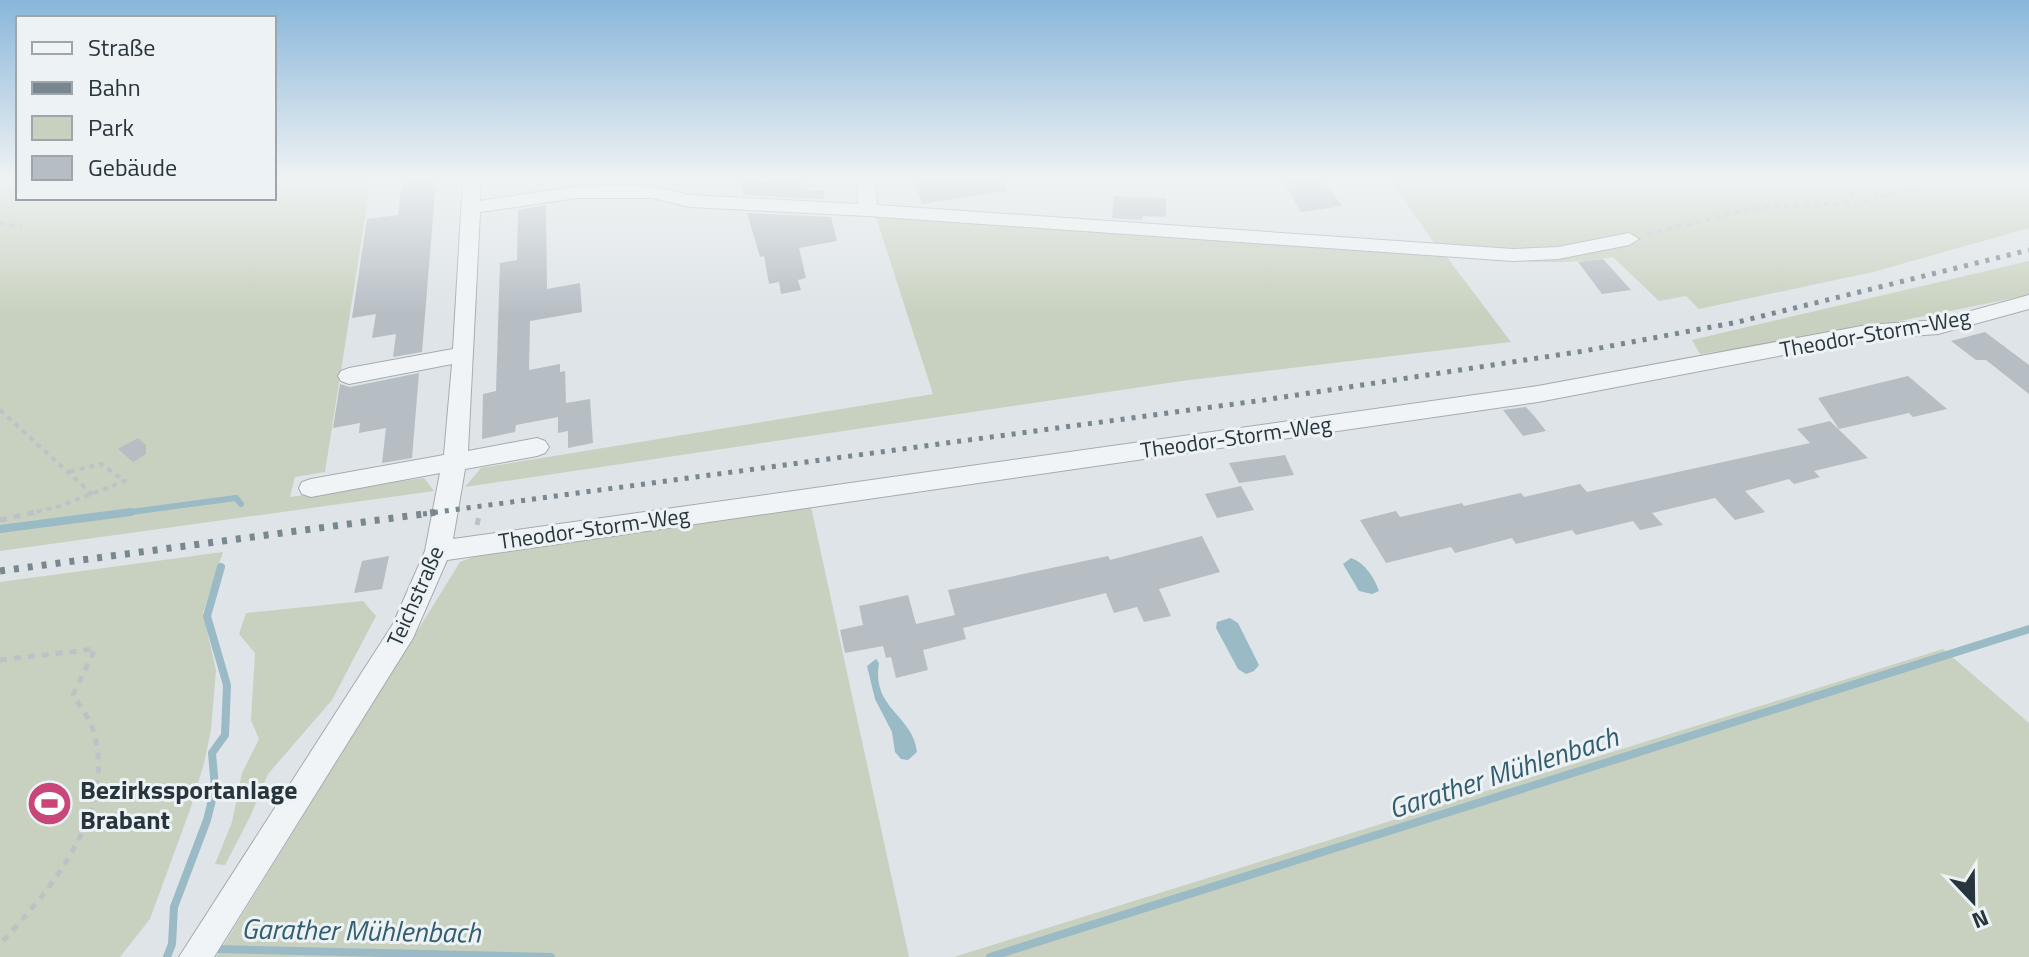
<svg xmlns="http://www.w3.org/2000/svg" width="2029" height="957" font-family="'Titillium Web',sans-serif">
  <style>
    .green { fill: #c8d1bf }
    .water { fill: #9abac6 }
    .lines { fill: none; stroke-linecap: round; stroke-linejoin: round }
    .stream-far1 { stroke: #9abac6; stroke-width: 6 }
    .stream { stroke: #9abac6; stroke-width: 8 }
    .building { fill: #b6bec4 }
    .minor-casing { stroke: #a4acb1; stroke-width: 2 }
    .path-far1 { stroke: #bdc2c6; stroke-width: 4; stroke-dasharray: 5 5; stroke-linecap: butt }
    .path { stroke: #bdc2c6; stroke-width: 5; stroke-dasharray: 7 7; stroke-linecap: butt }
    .minor { fill: #f1f4f6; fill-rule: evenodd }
    .rail-far1 { stroke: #788790; stroke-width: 5; stroke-dasharray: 4 7; stroke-linecap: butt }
    .rail { stroke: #788790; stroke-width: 7; stroke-dasharray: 5 9; stroke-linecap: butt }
    .labels { text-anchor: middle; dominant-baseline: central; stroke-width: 6; stroke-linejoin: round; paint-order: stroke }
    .street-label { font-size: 22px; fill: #28353d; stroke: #edf2f5 }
    .near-poi-label { font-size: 26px; font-weight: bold; fill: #28353d; stroke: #edf2f5; text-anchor: start }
    .near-water-label { font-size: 28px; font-style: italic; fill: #335d70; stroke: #edf2f5 }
  </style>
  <rect width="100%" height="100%" fill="#dee4e7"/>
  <!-- green -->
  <path class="green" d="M0,180H18V198H274V180H371L325,472L295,477L290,497L424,478L434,491L0,551Z
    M1390,180H2029V228L1873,272L1699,309L1686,296L1659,301L1613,257C1558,267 1502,260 1446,256L1511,342L1182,381L465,487L481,468L933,394L876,217L1442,254Z
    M2029,261V295L1830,335L1700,354L1692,340Z
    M811,507L909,957H216L460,562L490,551Z
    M223,552L203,613L216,670L211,730L204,763L191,807L150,919L120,957H0V582Z
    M363,601L376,616L332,700L268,774L250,817L225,865L215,864L232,822L242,773L259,739L251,720L255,653L239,634L246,613Z
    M1943,649L2029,723V957H954Z"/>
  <!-- water -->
  <path class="water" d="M1351,558C1365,563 1374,577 1379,591L1372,594L1359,591L1343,564Z
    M1230,618L1238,623L1259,665L1254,671L1246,674L1238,669L1216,628L1217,622Z
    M876,659L879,663C871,709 913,715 917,752L908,760L901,759L895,752L892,732L875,699L867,666Z"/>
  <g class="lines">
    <!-- stream-far1 -->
    <path class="stream-far1" d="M116,514L236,498L241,504"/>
    <!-- stream -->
    <path class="stream" d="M0,529L131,512
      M217,949L551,957
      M167,957L172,944L174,907L207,820L215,788L212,753L225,735L227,685L207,616L221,567
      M990,957L2029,629"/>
  </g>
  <!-- building -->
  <path class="building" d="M402,180H436L422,352L393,357L396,334L372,338L376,314L352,318L367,219L398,215Z
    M740,180H804L808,191L823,190L825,199L743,195Z
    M913,180H1006L1007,191L922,204Z
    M1282,180H1323L1342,206L1301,212Z
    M1114,196L1166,198V217L1143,216L1142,220L1112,218Z
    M546,205L547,289L580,283L582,312L530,321L529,370L560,364V372L565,371L566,403L590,399L593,443L568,448V431L558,433V417L516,425L515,432L482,439L483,394L496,391L500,263L517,260L518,210Z
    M747,213L831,217L837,241L799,248L806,278L798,280L801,290L781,294L779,282L769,284L764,256L760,257Z
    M1603,259L1631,290L1602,294L1578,262Z
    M1985,332L2029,365V394L1986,360H1976L1951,341Z
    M419,373L412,458L382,463L386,428L359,433L360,423L333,428L340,384L350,387Z
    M1908,376L1947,409L1913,417L1909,413L1839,429L1818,398Z
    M1526,407L1535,417L1546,431L1523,436L1503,410Z
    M1830,421L1868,458L1814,471L1820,477L1794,484L1789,479L1745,491L1765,512L1735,520L1715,498L1652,513L1663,525L1640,530L1633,521L1576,535L1572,530L1516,544L1512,538L1455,553L1451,547L1386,563L1360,520L1396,511L1400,517L1462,503L1464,506L1521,493L1524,497L1580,484L1587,492L1810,443L1797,429Z
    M138,438L146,445V454L133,462L118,449Z
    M1285,455L1294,475L1239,483L1229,463Z
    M1241,486L1254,510L1217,518L1205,494Z
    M1202,536L1220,572L1159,589L1171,616L1144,622L1137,607L1114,613L1106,593L963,628L966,639L923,650L928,670L896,678L891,657L886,658L883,646L845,653L840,630L863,625L859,606L908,595L916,624L955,615L948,590L1108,556L1110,560Z
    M389,556L382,589L354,593L362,561Z"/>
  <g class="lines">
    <defs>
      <path id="minor" d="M463,180H481L480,201L577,186L622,185L652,186L690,195L858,204L857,180H875L877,205L1513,249L1558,247L1629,233L1639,239L1629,245L1558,259L1513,261L868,216L690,207L652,198H577L480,212L468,451L537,438L545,441L549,447L545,453L537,456L465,469L453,539L1538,386L1867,325L1938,320L2029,295V309L1938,334L1867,339L1538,402L447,560L413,638L214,957H179L393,624L425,551L440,473L311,497L302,494L299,488L302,482L311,479L444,455L452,364L349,384L341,381L338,376L341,371L349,368L453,349Z"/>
    </defs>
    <!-- minor casing -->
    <use href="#minor" class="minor-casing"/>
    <!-- path-far1 -->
    <path class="path-far1" d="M1845,204L1863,180
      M0,223L22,227
      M1647,234L1756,208L1862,202L1939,180
      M0,410L93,495
      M27,514L60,506L125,481L101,464L68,472"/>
    <!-- path -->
    <path class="path" d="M0,520L35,512
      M477,525L479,516
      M0,660L95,649L73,695C79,705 88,716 92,727C120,807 51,890 0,944"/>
    <!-- minor -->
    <use href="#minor" class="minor"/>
    <!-- rail-far1 -->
    <path class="rail-far1" d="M423,514L1264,400L1584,351L1738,322L2029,250"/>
    <!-- rail -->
    <path class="rail" d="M0,571L438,512"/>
  </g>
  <!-- sky -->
  <linearGradient id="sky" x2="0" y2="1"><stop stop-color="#89b6da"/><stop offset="0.57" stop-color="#f0f3f4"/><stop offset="1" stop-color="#f0f3f4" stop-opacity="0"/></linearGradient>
  <rect width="2029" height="314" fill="url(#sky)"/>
  <!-- icons -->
  <defs>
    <symbol id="stadium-disc" viewBox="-11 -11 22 22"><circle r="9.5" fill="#c94678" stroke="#edf2f5"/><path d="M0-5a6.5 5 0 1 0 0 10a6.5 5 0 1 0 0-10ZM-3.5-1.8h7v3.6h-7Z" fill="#fff"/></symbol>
  </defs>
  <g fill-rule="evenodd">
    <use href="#stadium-disc" x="24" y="778" width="51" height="51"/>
  </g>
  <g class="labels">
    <!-- street labels -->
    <g class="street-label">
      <text transform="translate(1875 333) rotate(-10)">Theodor-Storm-Weg</text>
      <text transform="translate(1236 437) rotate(-8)">Theodor-Storm-Weg</text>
      <text transform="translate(594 528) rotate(-8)">Theodor-Storm-Weg</text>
      <text transform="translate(415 596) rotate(-66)">Teichstraße</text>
    </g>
    <!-- near-poi labels -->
    <g class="near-poi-label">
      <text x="80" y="789">Bezirkssportanlage<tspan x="80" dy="30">Brabant</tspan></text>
    </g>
    <!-- near-water labels -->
    <g class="near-water-label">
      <text transform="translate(1503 772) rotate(-18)">Garather Mühlenbach</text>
      <text transform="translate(361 930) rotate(1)">Garather Mühlenbach</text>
    </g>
  </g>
  <!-- legend -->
  <rect x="16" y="16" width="260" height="184" fill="#edf2f5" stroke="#9ea6ab" stroke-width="2"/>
  <rect x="32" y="42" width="40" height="12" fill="#f1f4f6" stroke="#9ea6ab" stroke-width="2"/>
  <text x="88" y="56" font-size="24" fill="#28353d">Straße</text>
  <rect x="32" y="82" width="40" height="12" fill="#788790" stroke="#9ea6ab" stroke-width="2"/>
  <text x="88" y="96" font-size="24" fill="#28353d">Bahn</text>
  <rect x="32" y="116" width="40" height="24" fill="#c8d1bf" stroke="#9ea6ab" stroke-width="2"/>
  <text x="88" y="136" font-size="24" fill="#28353d">Park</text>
  <rect x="32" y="156" width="40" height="24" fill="#b6bec4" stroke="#9ea6ab" stroke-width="2"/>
  <text x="88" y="176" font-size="24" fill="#28353d">Gebäude</text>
  <!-- north arrow -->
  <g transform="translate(1973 901) rotate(158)" stroke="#edf2f5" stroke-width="6" paint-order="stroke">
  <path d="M0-6L14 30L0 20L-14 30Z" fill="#28353d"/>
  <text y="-12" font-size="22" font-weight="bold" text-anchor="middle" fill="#28353d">N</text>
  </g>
</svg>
